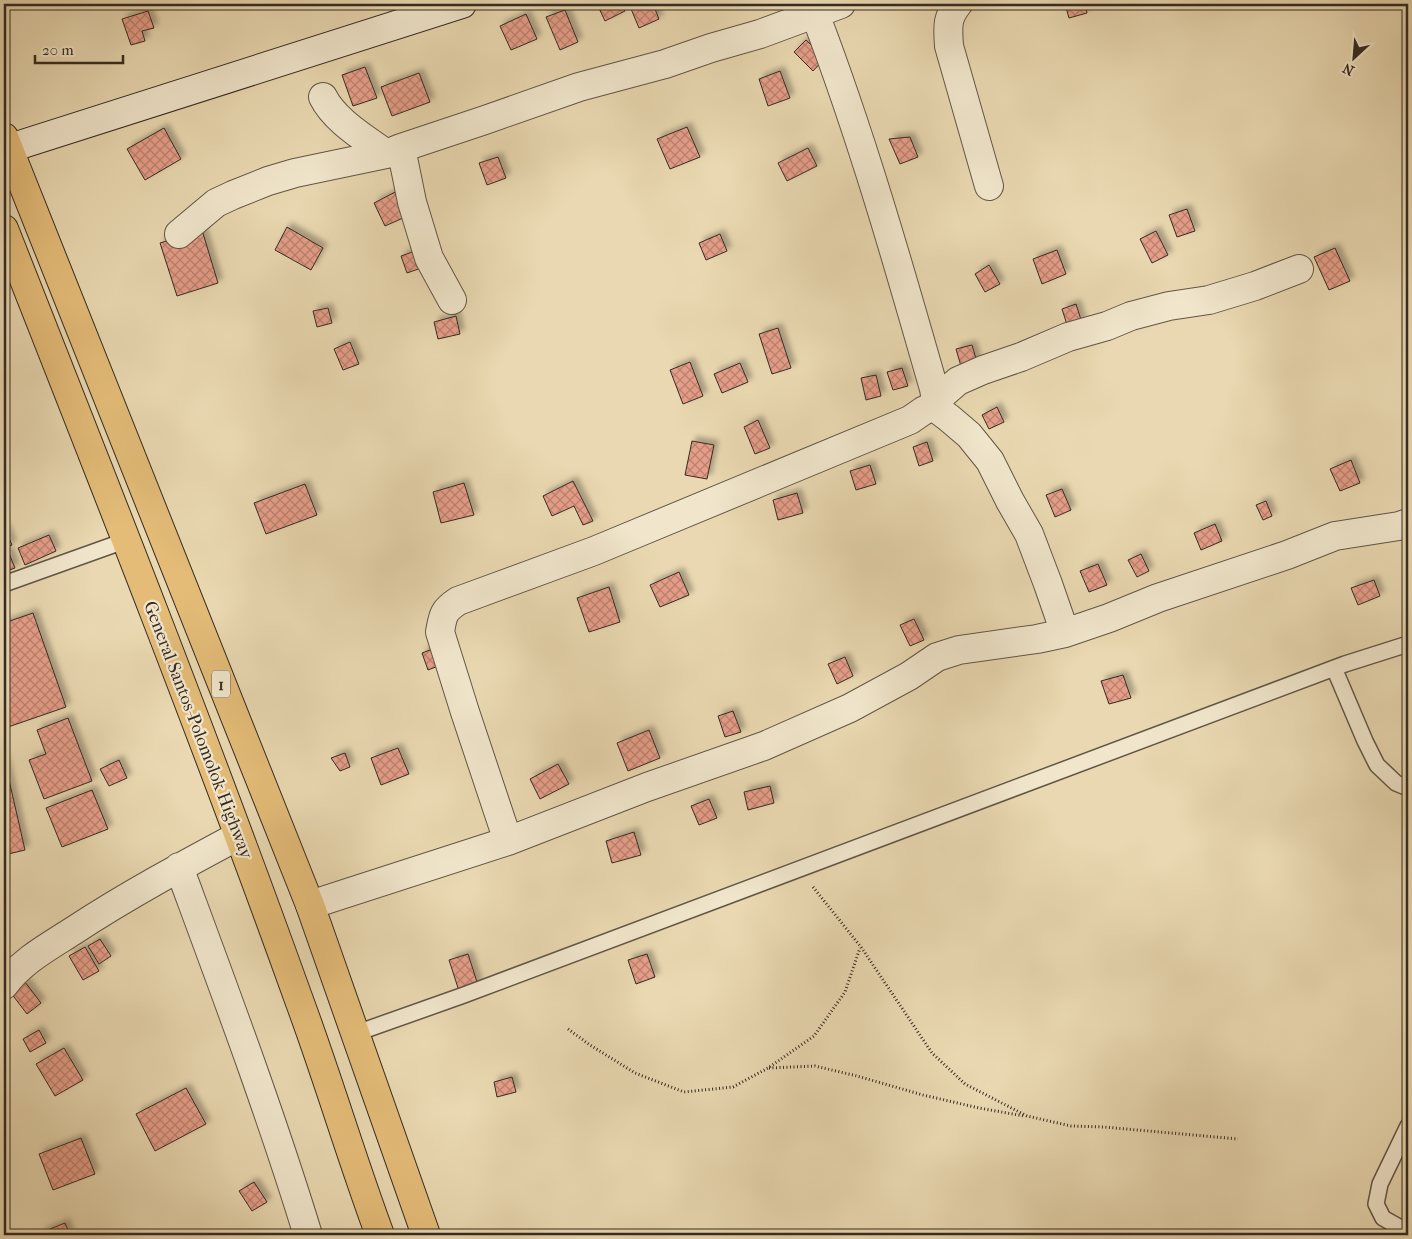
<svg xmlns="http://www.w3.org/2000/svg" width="1412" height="1239" font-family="'IM FELL French Canon',serif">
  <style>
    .building { fill: url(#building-cross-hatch); stroke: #342b22; filter: url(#shadow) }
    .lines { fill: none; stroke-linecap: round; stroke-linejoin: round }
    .lane-casing { stroke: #615646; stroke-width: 18 }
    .street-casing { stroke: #615646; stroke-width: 30 }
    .secondary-casing { stroke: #342b22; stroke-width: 30 }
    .highway-casing { stroke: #342b22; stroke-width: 30 }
    .path { stroke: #342b22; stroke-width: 3; stroke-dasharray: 1 2.5; stroke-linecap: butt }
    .lane { stroke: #f1e6cc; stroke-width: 15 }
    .street { stroke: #f1e6cc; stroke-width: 28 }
    .secondary { stroke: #f1e6cc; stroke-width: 28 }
    .highway { stroke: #e4bc78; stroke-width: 28 }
    .labels { text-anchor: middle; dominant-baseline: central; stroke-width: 4.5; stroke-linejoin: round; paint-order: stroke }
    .shield { fill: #f1e6cc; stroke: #6d6355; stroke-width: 1 }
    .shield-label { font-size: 16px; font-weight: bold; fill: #342b22 }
    .street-label { font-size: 18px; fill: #342b22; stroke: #f1e6cc }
  </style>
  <defs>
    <pattern id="building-cross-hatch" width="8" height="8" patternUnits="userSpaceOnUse" patternTransform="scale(1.25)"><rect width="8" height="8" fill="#e69e89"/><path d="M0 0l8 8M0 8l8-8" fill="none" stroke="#bb8170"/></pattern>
    <filter id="shadow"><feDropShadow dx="4.5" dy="-4.5" stdDeviation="2.5" flood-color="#0004"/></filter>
  </defs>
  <rect width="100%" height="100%" fill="#e9d8b1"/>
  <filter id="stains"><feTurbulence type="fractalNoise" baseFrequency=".004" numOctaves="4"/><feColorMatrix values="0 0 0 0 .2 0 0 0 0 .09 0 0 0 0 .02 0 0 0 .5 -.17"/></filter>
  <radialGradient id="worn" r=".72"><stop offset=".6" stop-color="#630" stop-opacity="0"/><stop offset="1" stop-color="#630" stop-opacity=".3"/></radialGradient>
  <!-- building -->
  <path class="building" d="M597,4H622L625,11L605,21Z
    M629,4H653L659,19L639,28Z
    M1065,4H1085L1087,13L1069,18Z
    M565,10L578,42L560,50L546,17Z
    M148,11L154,28L142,31L145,41L131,45L122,19Z
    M526,14L537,39L511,50L500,26Z
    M806,40L825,58L813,71L794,52Z
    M365,67L377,98L353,106L342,75Z
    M780,71L790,98L768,106L759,79Z
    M419,73L430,102L392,116L381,87Z
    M687,127L700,157L670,169L657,139Z
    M164,128L181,159L145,180L127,149Z
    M910,137L918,157L900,164L889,139Z
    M808,148L817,166L787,181L778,163Z
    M498,157L506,178L487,185L479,163Z
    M401,189L412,214L385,226L374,203Z
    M1187,209L1195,231L1177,237L1169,215Z
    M287,227L323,248L311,270L275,250Z
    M202,230L218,283L177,296L160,243Z
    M1156,231L1168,255L1152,263L1140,239Z
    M720,234L727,251L706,260L699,243Z
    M1335,248L1350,281L1329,290L1314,257Z
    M418,250L424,267L407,273L401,256Z
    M1057,250L1066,274L1042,284L1033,259Z
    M989,265L1000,284L985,292L975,274Z
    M1076,304L1082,323L1068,328L1062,309Z
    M328,308L332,323L317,327L313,311Z
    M456,316L460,334L438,339L434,322Z
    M778,328L791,368L772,374L759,334Z
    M350,342L359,364L343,370L334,349Z
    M972,345L979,369L963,373L956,349Z
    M690,362L703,396L683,404L670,370Z
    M740,363L748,382L722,393L714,374Z
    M902,368L908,386L893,390L887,372Z
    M876,375L881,396L866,400L861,378Z
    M997,407L1004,422L989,429L982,415Z
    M758,420L770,448L755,454L744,427Z
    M692,441L714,445L707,479L685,475Z
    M927,442L933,461L919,466L913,447Z
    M1351,460L1360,483L1340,491L1330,469Z
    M870,465L876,484L856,490L850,471Z
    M573,481L593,521L583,525L574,506L552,516L543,496Z
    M464,483L474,515L441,523L433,492Z
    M305,484L317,515L266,534L254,503Z
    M1062,489L1071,510L1055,517L1046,495Z
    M797,493L803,513L778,520L773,500Z
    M1266,501L1272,516L1263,520L1256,505Z
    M1215,524L1222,541L1201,550L1194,533Z
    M4,526L12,545L4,548Z
    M49,535L56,551L25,565L18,548Z
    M8,551L15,568L4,572V552Z
    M1141,554L1149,571L1137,577L1128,560Z
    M1098,564L1107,585L1089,592L1080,571Z
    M679,572L689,595L660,607L650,585Z
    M1374,580L1380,596L1358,605L1351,588Z
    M609,587L620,622L589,632L577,598Z
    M33,613L66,707L8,727L4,713V623Z
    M914,619L924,640L910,646L900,625Z
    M435,648L441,665L428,670L422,653Z
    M845,657L853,676L837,684L828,664Z
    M1123,675L1131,698L1109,704L1101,681Z
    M733,711L741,732L725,737L718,716Z
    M68,718L92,781L44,799L29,760L46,754L37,730Z
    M649,730L660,758L628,771L617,743Z
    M398,748L409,774L381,785L371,758Z
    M345,753L350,767L340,771L331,758Z
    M4,758L25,850L4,855Z
    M119,760L127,778L109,786L100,769Z
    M558,764L569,784L540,799L530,779Z
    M770,786L774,803L748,810L744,792Z
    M92,790L108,829L62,847L46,808Z
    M709,799L717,818L699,825L691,806Z
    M634,832L641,855L612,863L606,841Z
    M100,939L111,956L99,964L88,946Z
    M85,947L99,971L83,980L69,956Z
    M468,954L478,985L459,991L449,960Z
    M647,954L655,977L636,984L628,960Z
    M25,982L41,1003L27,1014L11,993Z
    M39,1030L46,1043L30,1052L23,1039Z
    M64,1048L83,1080L55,1096L36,1064Z
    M512,1077L516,1092L497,1097L494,1082Z
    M186,1088L206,1124L155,1151L136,1114Z
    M81,1138L95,1174L53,1190L39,1154Z
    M254,1182L267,1202L252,1211L239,1191Z
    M65,1223L70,1235H41L40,1233Z"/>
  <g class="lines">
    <defs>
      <path id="lane" d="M4,584L127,540
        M1334,668L1365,741L1377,765L1396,783L1408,788
        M354,1034L464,995L1345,664L1408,644
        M1408,1126L1380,1184L1376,1204L1383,1218L1408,1232"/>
      <path id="street" d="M958,4C946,19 948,28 949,46L989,186
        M815,14C862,137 898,263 934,389L936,400
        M323,97C335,121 365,138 386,154
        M179,234L216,203L233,195L268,181L295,173L386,154L401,148
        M452,300L429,258L412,202L401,148L485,120L579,87L665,64L711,48L760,34L841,4
        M933,406L949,418L969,435L990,461L1010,501L1029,534L1048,584L1065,633
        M508,841L465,712L440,632C443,615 443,611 458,601L594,551L910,420L923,411L933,406L936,400L958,381L983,370L1021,357L1068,337L1107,326L1131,316L1169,306L1209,300L1255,286L1299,269
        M179,867C224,989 270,1111 308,1235
        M310,905L508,841L647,787L764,746L850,708L909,676L937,657L959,650L1037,639L1065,633L1109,618L1158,598L1287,555L1335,536L1399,526L1408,523
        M4,985C22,961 48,947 73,931C126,896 182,866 238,836"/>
      <path id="secondary" d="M4,150L462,4"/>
      <path id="highway" d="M4,137L310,905L426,1235
        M4,229C105,485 206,741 299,1000C328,1078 351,1157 380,1235"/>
    </defs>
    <!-- lane casing -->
    <use href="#lane" class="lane-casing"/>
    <!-- street casing -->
    <use href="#street" class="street-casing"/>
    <!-- secondary casing -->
    <use href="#secondary" class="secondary-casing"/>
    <!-- highway casing -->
    <use href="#highway" class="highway-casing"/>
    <!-- path -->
    <path class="path" d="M813,887L861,947L932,1053L965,1084L1027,1116L1071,1126L1104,1127L1238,1139
      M568,1029L590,1045L635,1073L684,1092L733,1087L768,1068L814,1036L845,992L860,948
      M769,1068L815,1066L857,1076L923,1095L979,1108L1024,1116"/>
    <!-- lane -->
    <use href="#lane" class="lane"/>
    <!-- street -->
    <use href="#street" class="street"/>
    <!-- secondary -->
    <use href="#secondary" class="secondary"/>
    <!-- highway -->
    <use href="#highway" class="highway"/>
  </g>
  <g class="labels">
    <!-- shield labels -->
    <rect class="shield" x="212" y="670.5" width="18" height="27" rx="4"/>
    <g class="shield-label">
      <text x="221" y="684">1</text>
    </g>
    <!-- street labels -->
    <g class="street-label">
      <text transform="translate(198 730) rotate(69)">General Santos-Polomolok Highway</text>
    </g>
  </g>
  <!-- margin -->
  <rect width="1412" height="1239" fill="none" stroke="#e9d8b1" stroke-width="20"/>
  <rect x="5" y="5" width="1402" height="1229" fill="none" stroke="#342b22" stroke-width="2.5"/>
  <rect x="10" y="10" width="1392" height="1219" fill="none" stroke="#342b22"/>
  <!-- north arrow -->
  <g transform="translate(1354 58) rotate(206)" stroke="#f1e6cc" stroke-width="4" paint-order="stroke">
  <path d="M0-4L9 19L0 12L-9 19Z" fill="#342b22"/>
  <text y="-8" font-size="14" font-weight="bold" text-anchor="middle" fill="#342b22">N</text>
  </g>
  <!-- scale -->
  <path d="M35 55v8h88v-8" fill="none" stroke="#342b22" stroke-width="2.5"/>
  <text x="42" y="55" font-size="15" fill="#342b22" stroke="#f1e6cc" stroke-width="4" paint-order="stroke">20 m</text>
  <rect width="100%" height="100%" filter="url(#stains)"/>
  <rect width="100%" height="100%" fill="url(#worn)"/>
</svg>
